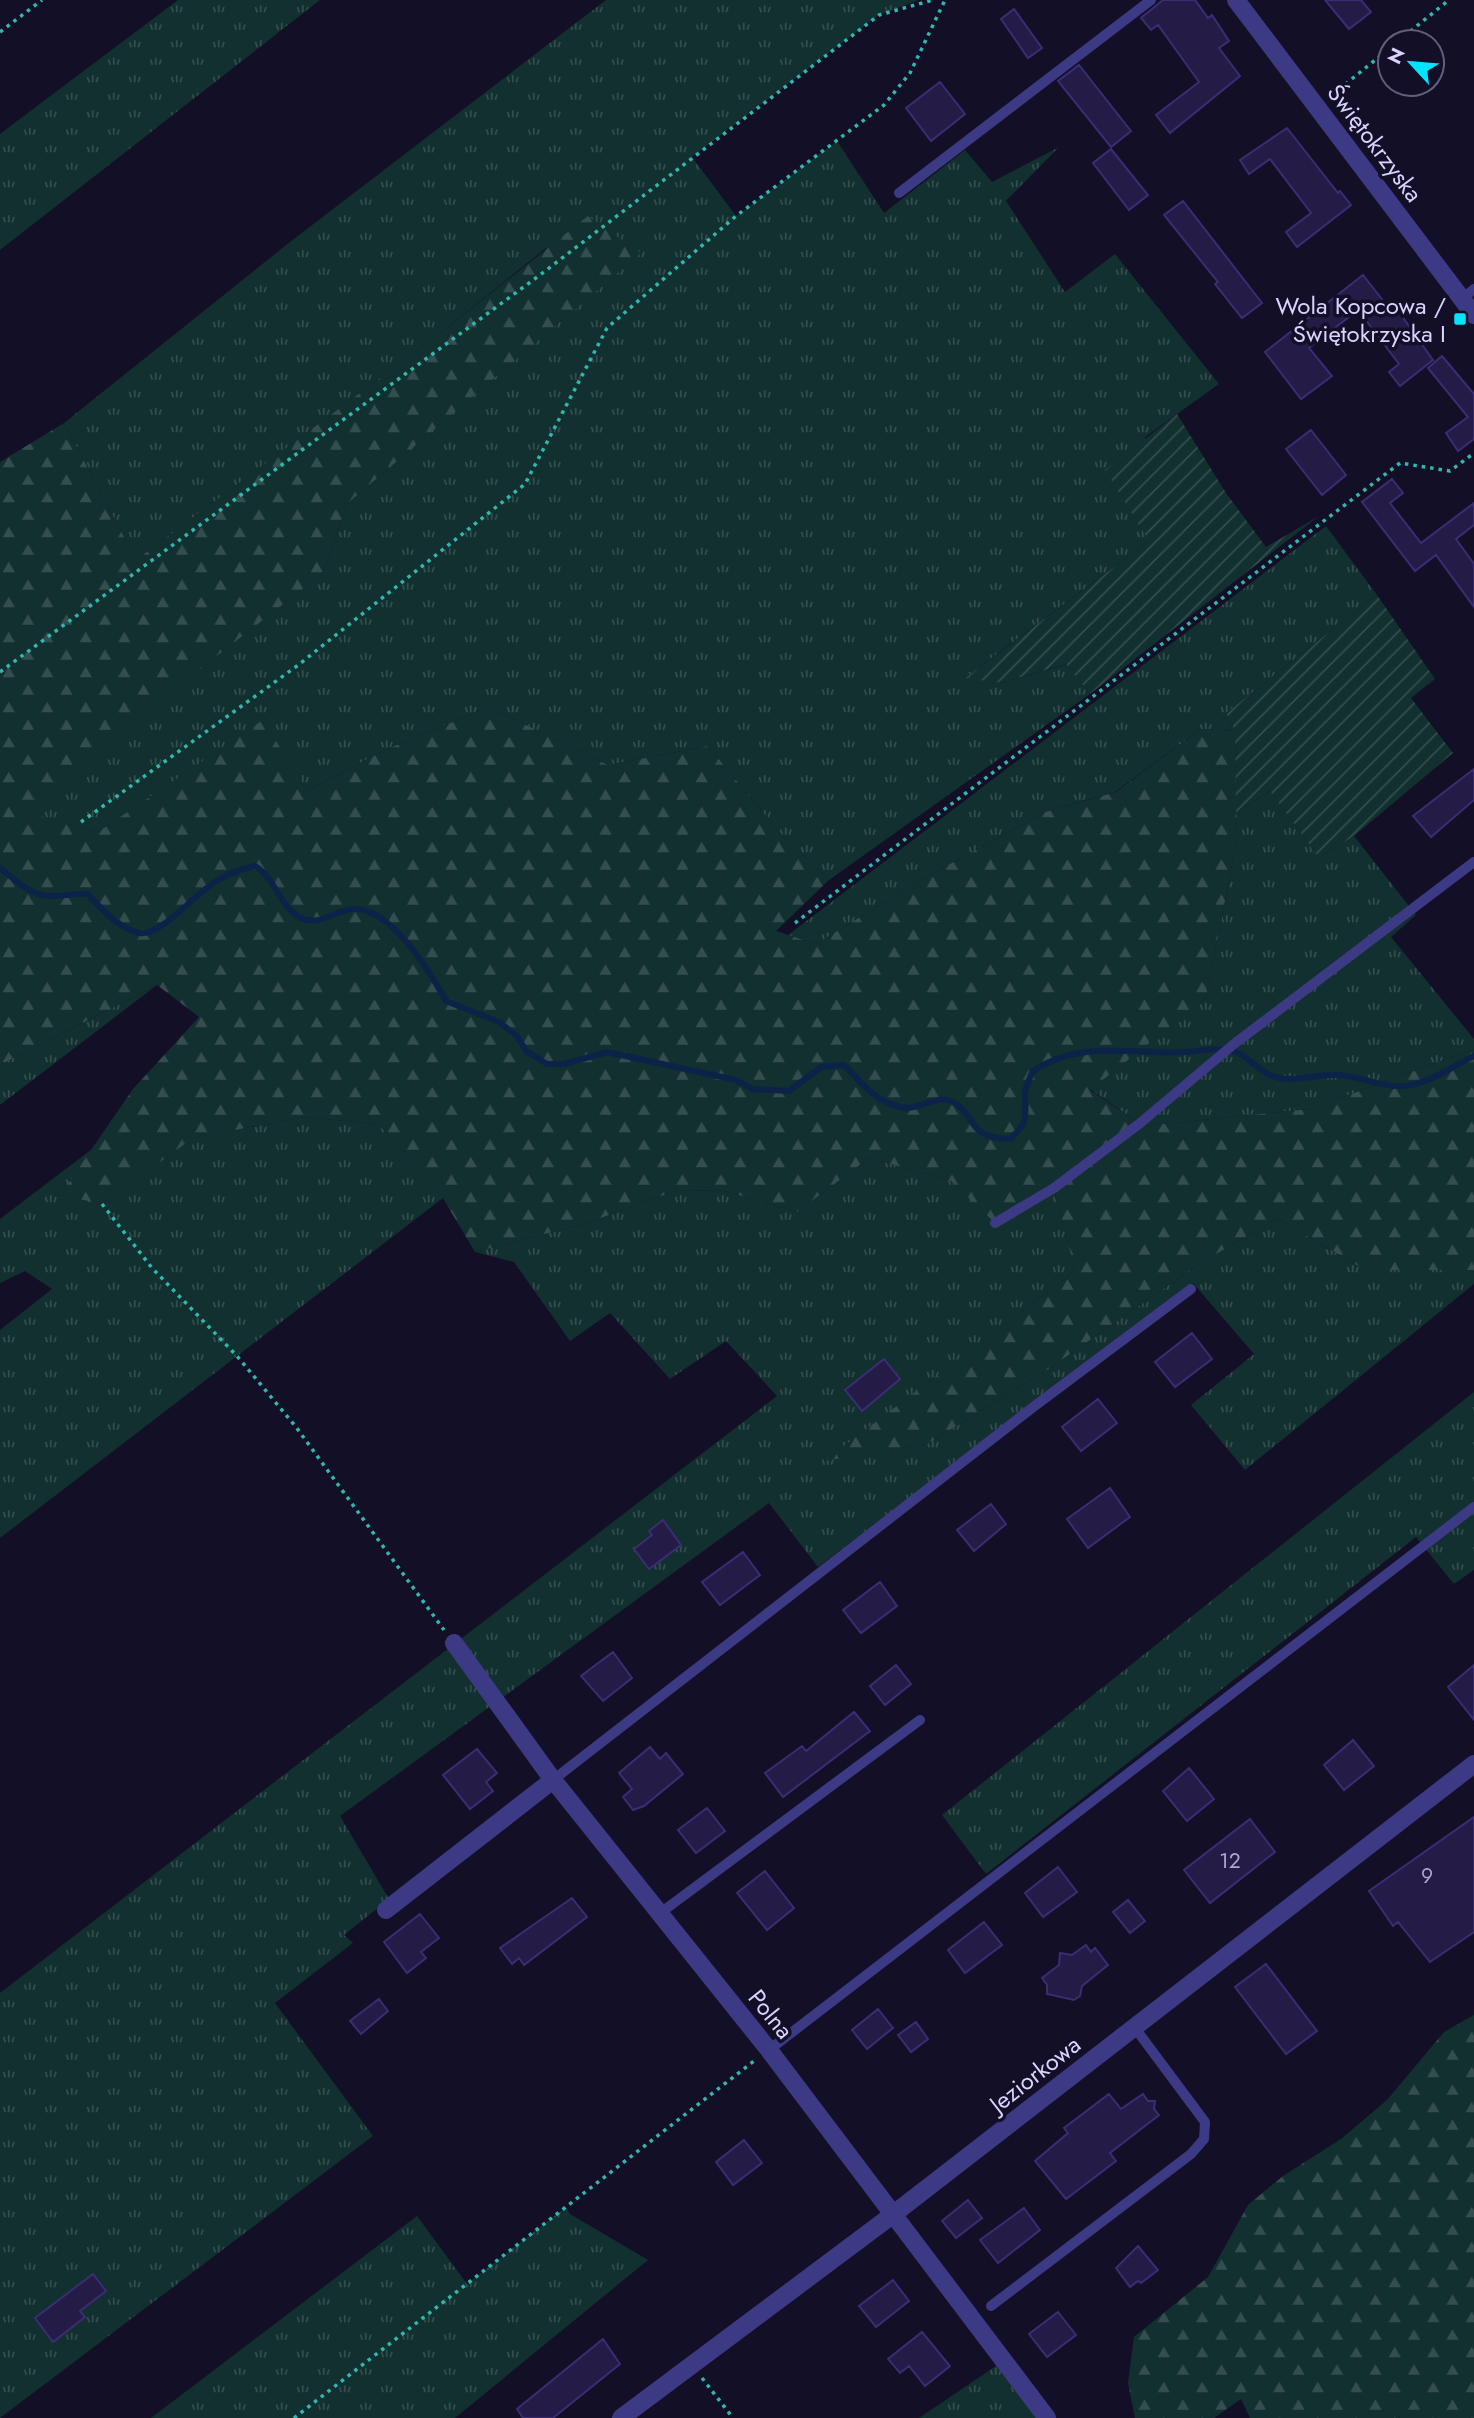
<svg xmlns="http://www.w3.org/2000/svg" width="1474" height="2418" font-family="Jost,sans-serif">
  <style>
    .grass { fill: url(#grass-tufts) }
    .forest { fill: url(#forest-firs) }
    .garden { fill: url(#garden-furrows) }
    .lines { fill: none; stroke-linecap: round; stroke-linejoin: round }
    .stream { stroke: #0c2248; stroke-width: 6 }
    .building { fill: #241b47; stroke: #3b2d73; stroke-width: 2 }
    .path { stroke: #2fb8b0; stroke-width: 3.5; stroke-dasharray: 3.5 5; stroke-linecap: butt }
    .service { stroke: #3d3a85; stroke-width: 10 }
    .minor { stroke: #3d3a85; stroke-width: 18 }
    .tertiary { stroke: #3d3a85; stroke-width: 18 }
    .poi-dot { fill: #00e5ff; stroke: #130f26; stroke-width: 2.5 }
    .labels { text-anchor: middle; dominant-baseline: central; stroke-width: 7; stroke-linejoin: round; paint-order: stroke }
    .number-label { font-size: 21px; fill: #aca6d1 }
    .street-label { font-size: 24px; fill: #d9d4ff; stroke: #130f26 }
    .poi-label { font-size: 24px; fill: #d9d4ff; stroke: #130f26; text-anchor: end }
  </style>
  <defs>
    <pattern id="grass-tufts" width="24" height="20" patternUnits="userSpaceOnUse" patternTransform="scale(1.75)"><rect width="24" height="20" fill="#12302f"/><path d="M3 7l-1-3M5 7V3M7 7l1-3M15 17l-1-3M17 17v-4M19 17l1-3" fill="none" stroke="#344d4e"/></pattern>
    <pattern id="forest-firs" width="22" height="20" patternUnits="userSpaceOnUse" patternTransform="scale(1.75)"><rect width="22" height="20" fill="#12302f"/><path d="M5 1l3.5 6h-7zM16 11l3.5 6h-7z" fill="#344d4e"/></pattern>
    <pattern id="garden-furrows" width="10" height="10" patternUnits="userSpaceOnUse" patternTransform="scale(1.75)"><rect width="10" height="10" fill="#12302f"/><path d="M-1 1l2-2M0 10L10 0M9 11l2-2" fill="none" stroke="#344d4e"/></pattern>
  </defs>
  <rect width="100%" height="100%" fill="#130f26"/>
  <!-- grass -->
  <path class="grass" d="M178,0H320L0,250V134Z
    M606,0H919L879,15L692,157L736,216L837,141L884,213L965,150L992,182L1059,147L1006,201L1065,292L1115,254L1219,384L1145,437L1149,541L966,677L1001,683L1067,664L1090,694L829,880L779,832L708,746L608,765L489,707L385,750L307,791L263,721L98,832L18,810L322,574L348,503L640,253L546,248L443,331L131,564L124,537L64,423L290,242Z
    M1326,526L1377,595L1226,713L1235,731L1201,729L1115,792L1045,812L919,881L816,944L788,935Z
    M1270,791L1319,858L1354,836L1416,915L1391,937L1474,1039V1049L1310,1109L1143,1126L1090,1089L1206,998L1237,839L1236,813Z
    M157,985L0,1105V1065Z
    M304,1117L378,1124L432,1180L443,1198L0,1538V1330L52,1289L25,1271L0,1283V1219L92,1149L61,1195L102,1204L192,1138Z
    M869,1158L951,1181L995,1222L1054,1188L1075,1271L826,1460L927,1444L1047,1370L1196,1266L1277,1218L1365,1270H1474V1284L1245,1470L1191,1405L1254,1354L1193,1283L818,1567L769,1503L340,1816L389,1899L344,1935L353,1943L275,2003L373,2136L0,2418V1993L777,1396L726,1341L670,1379L610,1313L570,1341L514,1262L475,1252L587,1223L678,1190L724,1191L797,1212Z
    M1474,1392V1570L1454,1584L1416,1537L986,1874L942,1815Z
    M566,2207L570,2214L648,2260L455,2418H151L417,2216L467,2284Z
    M999,2364L1039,2418H919Z"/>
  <!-- forest -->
  <path class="forest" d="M588,216L641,253L348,503L322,574L19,810L98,832L263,720L307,791L385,750L489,707L608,765L708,746L779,832L829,880L776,931L816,944L919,881L1045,812L1116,792L1201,729L1235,731L1237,839L1206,998L1090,1090L1143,1126L1310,1109L1474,1049V1270H1365L1277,1218L1196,1266L1047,1370L927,1444L824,1461L1075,1271L1054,1189L995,1223L951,1181L869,1158L797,1212L724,1191L678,1190L587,1223L475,1252L432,1180L378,1124L304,1117L193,1138L102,1204L60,1195L133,1089L199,1017L157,985L0,1065V462L64,423L124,537L132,563L443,331Z
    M1474,2015V2418H1250L1241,2399L1214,2418H1135L1128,2383L1134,2337L1208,2277L1248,2205L1283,2176L1341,2139L1387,2100L1444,2032Z"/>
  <!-- garden -->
  <path class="garden" d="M1177,414L1226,493L1266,547L1319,516L1090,694L1066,664L1001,683L965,678L1149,541L1105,470Z
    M1377,595L1435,679L1411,698L1453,753L1354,836L1319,858L1270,791L1236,813L1235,731L1226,713Z"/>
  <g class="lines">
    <!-- stream -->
    <path class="stream" d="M0,868C16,880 32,898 54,896C66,896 76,893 88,894C100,908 120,930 140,933C161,936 196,893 215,882C227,874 241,869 255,866C277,880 280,908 301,918C320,927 335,910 353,909C391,907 430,972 446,1001L499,1022L517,1036L526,1051L547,1064H564L607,1052L736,1080L752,1089L789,1091L821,1067L844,1065C864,1084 871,1099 900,1107C917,1112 937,1093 953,1102C978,1116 965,1138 1010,1139C1030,1120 1025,1118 1025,1094C1025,1087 1030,1079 1032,1072C1076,1040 1131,1054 1182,1052C1199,1052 1212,1047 1229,1050C1246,1053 1255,1068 1270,1075C1291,1084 1311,1075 1333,1075C1357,1074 1380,1088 1406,1086C1428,1084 1454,1066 1474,1056"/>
  </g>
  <!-- building -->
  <path class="building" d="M1163,0H1195L1208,18L1212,15L1229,41L1219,48L1240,76L1170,133L1156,115L1199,82L1158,25L1151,30L1141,18Z
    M1325,0H1361L1371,12L1349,29Z
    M1014,9L1042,48L1028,58L1001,19Z
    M1079,65L1131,131L1111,147L1058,81Z
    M940,82L965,114L931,141L906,108Z
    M1287,128L1338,193L1340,191L1351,205L1297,247L1286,232L1311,213L1270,159L1249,174L1240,160Z
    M1111,149L1148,195L1129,210L1093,163Z
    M1183,201L1262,303L1242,318L1215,284L1218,282L1164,215Z
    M1363,275L1392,312L1397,309L1433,360L1400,386L1389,372L1399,364L1358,310L1309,348L1332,376L1301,399L1265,352Z
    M1442,356L1474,394V439L1458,451L1446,433L1468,417L1428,368Z
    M1311,430L1346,475L1322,495L1286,449Z
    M1392,479L1403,493L1390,503L1421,543L1474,503V525L1456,539L1474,564V607L1436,555L1415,571L1362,502Z
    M1474,769V800L1431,837L1413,816Z
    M1192,1333L1212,1359L1175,1387L1155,1362Z
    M884,1359L900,1379L862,1411L845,1390Z
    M1098,1399L1117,1423L1081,1451L1062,1427Z
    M1110,1488L1130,1517L1088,1548L1067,1519Z
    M991,1504L1006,1524L974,1551L957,1530Z
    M663,1520L681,1545L649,1569L634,1549L652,1535L649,1531Z
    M743,1552L760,1575L720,1605L702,1582Z
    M880,1582L897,1606L861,1633L843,1610Z
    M613,1652L632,1678L603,1701L581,1676Z
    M896,1665L911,1684L885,1705L870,1686Z
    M1474,1665V1720L1448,1687Z
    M854,1712L870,1731L783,1797L765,1773L802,1746L806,1751Z
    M1353,1740L1374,1766L1344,1790L1324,1765Z
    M650,1747L660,1759L666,1753L683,1774L644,1806L633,1810L623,1797L632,1789L619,1773Z
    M477,1749L497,1773L486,1782L493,1791L470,1809L443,1775Z
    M1189,1768L1214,1799L1187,1821L1163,1791Z
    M707,1808L725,1831L696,1853L678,1830Z
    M1474,1817V1932L1430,1962L1398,1922L1393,1926L1369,1891Z
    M1250,1819L1275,1852L1210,1903L1184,1870Z
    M1058,1867L1077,1892L1043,1917L1025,1893Z
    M765,1871L794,1908L767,1930L737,1893Z
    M572,1898L587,1917L524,1965L519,1958L512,1964L500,1948Z
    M1128,1900L1145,1921L1130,1933L1113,1912Z
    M420,1914L439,1938L421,1952L426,1958L407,1973L384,1942Z
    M984,1922L1002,1945L965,1973L948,1950Z
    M1086,1945L1091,1952L1095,1948L1108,1965L1082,1986L1080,1996L1074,2000L1047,1994V1985L1042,1978L1059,1965L1060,1953L1072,1955Z
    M1266,1964L1317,2031L1286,2054L1235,1987Z
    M379,1999L388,2011L361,2034L350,2021Z
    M878,2009L893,2028L867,2049L852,2030Z
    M916,2022L928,2039L911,2052L898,2035Z
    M1109,2094L1121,2109L1143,2094L1148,2101H1155L1154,2109L1159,2115L1110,2153L1116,2161L1066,2199L1035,2161L1068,2133L1064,2128Z
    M744,2140L762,2163L733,2185L716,2162Z
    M968,2200L982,2218L956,2238L942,2221Z
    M1024,2208L1040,2230L998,2263L980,2240Z
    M1138,2246L1158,2270L1141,2283L1138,2281L1130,2287L1116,2268Z
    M93,2274L106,2291L80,2311L85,2317L53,2342L35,2318Z
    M893,2280L909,2301L876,2327L859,2306Z
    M1058,2312L1076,2335L1047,2357L1029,2334Z
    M922,2332L950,2366L925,2386L909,2366L900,2373L888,2359Z
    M603,2339L620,2364L553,2418H523L517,2409Z"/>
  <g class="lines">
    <!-- path -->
    <path class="path" d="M0,32L42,0
      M1397,42L1449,0
      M1332,95L1390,48
      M0,672L540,275L879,15L933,0
      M81,822L297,666L525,484L607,328L736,216L884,105L910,73L945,0
      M795,923L1400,463L1450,471L1474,453
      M102,1204L152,1268L237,1356L296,1427L444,1630
      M702,2378L733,2418
      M294,2418L754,2061"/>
    <!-- service -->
    <path class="service" d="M899,193L1151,0
      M1462,299L1474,289
      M995,1223L1054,1188L1139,1124L1234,1044L1474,862
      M553,1780L1032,1408L1191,1289
      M659,1914L920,1720
      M769,2050L1474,1507
      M991,2306L1191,2154L1204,2139L1205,2122L1135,2028"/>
    <!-- minor -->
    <path class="minor" d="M454,1643L553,1780L769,2050L1047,2418
      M386,1910L553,1780
      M621,2418L891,2216L1474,1764"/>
    <!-- tertiary -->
    <path class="tertiary" d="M1236,0L1474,315"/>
  </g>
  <!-- markers -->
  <rect class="poi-dot" x="1453" y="312" width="14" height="14" rx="3.5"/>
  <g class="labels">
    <!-- number labels -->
    <g class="number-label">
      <text x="1230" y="1861">12</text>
      <text x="1427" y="1876">9</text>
    </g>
    <!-- street labels -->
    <g class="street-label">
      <text transform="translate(1375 143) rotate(53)">Świętokrzyska</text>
      <text transform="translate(771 2014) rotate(51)">Polna</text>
      <text transform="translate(1035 2074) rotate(-38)">Jeziorkowa</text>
    </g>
    <!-- poi labels -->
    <g class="poi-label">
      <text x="1446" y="305">Wola Kopcowa /<tspan x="1446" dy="28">Świętokrzyska I</tspan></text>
    </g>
  </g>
  <!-- north arrow -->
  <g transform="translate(1411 63) rotate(296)"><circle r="33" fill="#130f26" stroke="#625e7d" stroke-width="2"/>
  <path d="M0-5L12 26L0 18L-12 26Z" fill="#00e5ff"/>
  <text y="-10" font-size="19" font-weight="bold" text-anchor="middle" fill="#d9d4ff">N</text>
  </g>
</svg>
